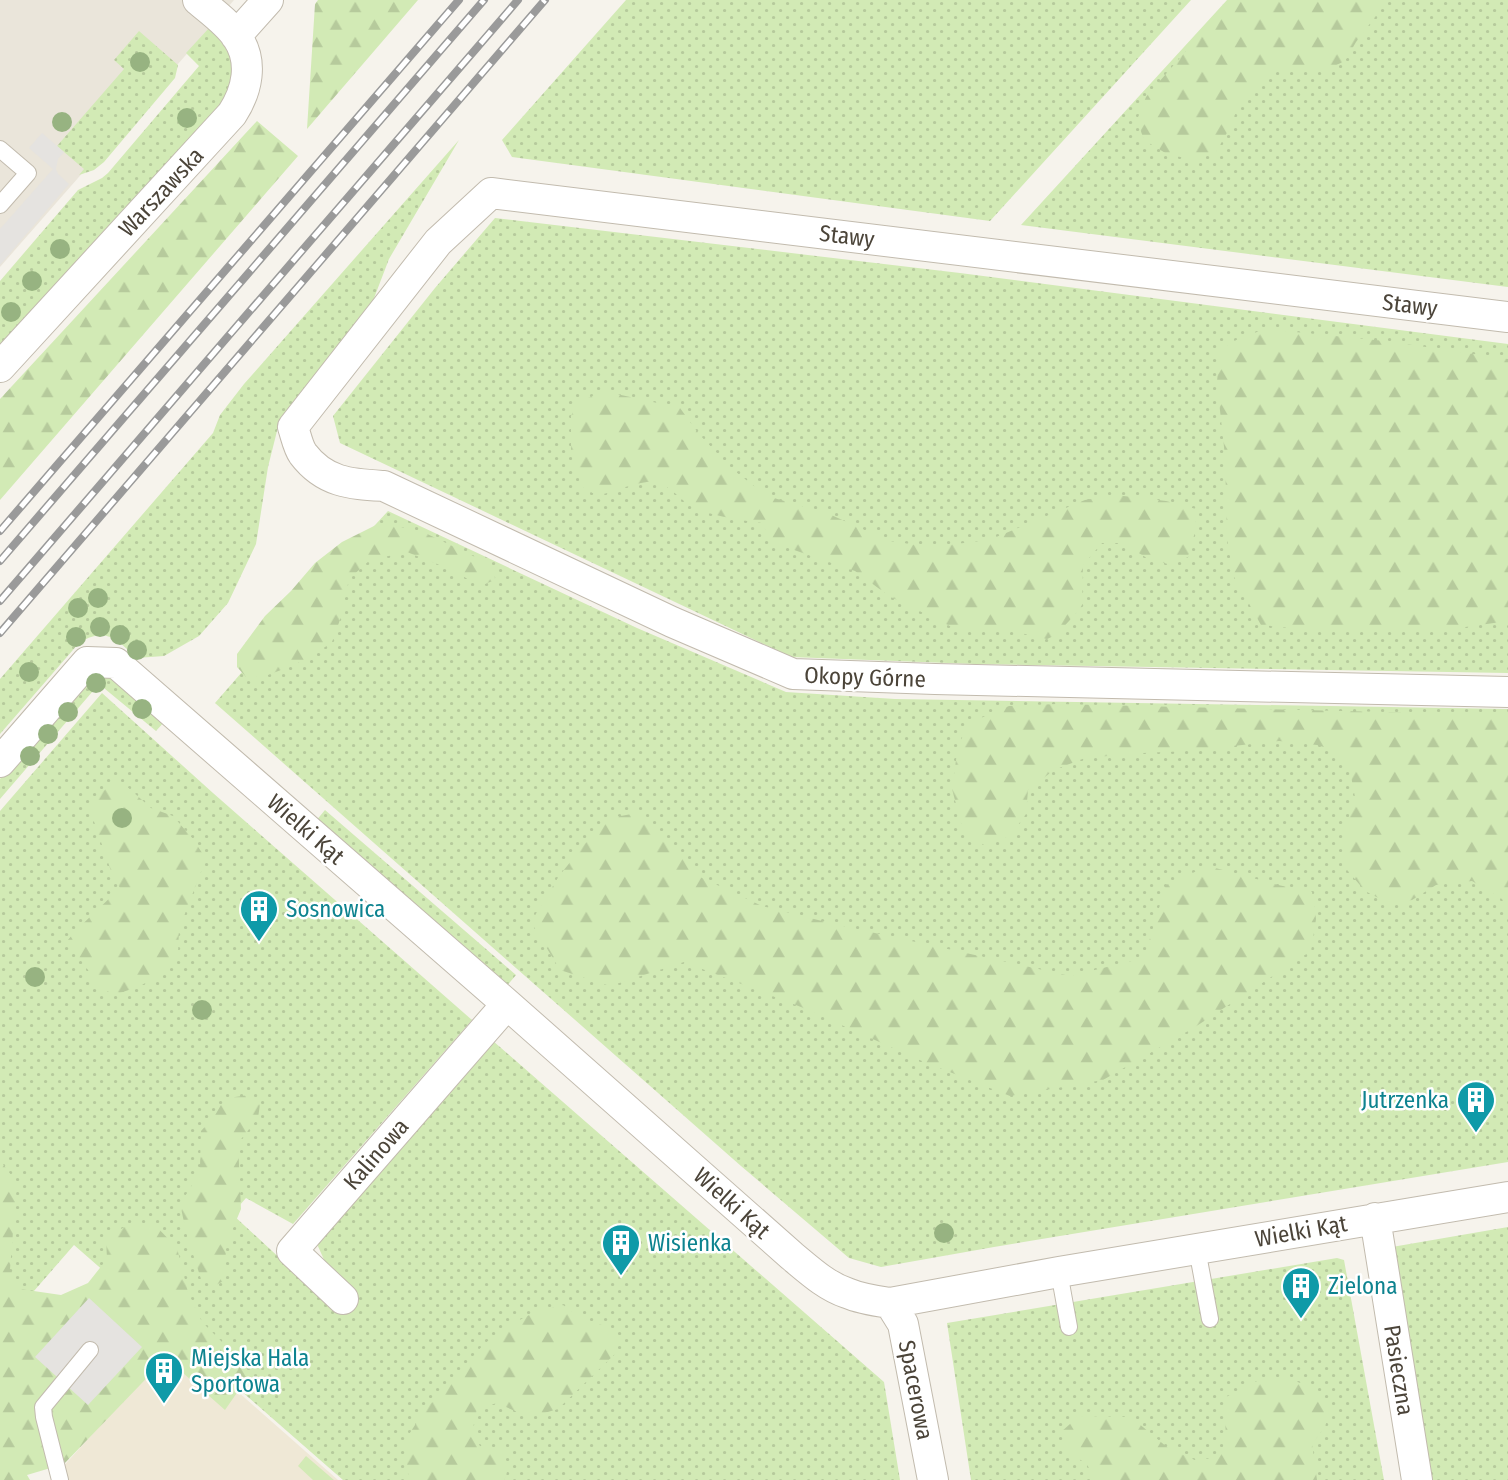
<svg xmlns="http://www.w3.org/2000/svg" width="1508" height="1480" font-family="'Fira Sans Condensed',sans-serif">
  <style>
    .residential { fill: #eae5da }
    .education { fill: #efe8d6 }
    .green { fill: url(#green-dots) }
    .forest { fill: url(#forest-firs) }
    .pitch { fill: #d2eab5 }
    .parking { fill: #e5e3e0 }
    .lines { fill: none; stroke-linecap: round; stroke-linejoin: round }
    .lane-casing { stroke: #c2bbae; stroke-width: 18 }
    .street-casing { stroke: #c2bbae; stroke-width: 32 }
    .lane { stroke: #fff; stroke-width: 16 }
    .street { stroke: #fff; stroke-width: 30 }
    .rail-casing { stroke: #9a9a9a; stroke-width: 8 }
    .rail { stroke: #fff; stroke-width: 5; stroke-dasharray: 16; stroke-linecap: butt }
    .tree { fill: #97b381 }
    .labels { text-anchor: middle; dominant-baseline: central; stroke-width: 5; stroke-linejoin: round; paint-order: stroke }
    .street-label { font-size: 23px; fill: #4b4439; stroke: #fff }
    .culture-label { font-size: 23px; fill: #0d838f; stroke: #fff; text-anchor: start }
  </style>
  <defs>
    <pattern id="green-dots" width="8" height="8" patternUnits="userSpaceOnUse" patternTransform="scale(1.75)"><rect width="8" height="8" fill="#d2eab5"/><path d="M2 2h.1M6 6h.1" fill="none" stroke="#b6ca9c" stroke-width="1.8" stroke-linecap="round"/></pattern>
    <pattern id="forest-firs" width="22" height="20" patternUnits="userSpaceOnUse" patternTransform="scale(1.75)"><rect width="22" height="20" fill="#d2eab5"/><path d="M5 1l3.5 6h-7zM16 11l3.5 6h-7z" fill="#b6ca9c"/></pattern>
  </defs>
  <rect width="100%" height="100%" fill="#f6f3ec"/>
  <!-- residential -->
  <path class="residential" d="M0,0H234L0,267Z"/>
  <!-- education -->
  <path class="education" d="M178,1339L338,1480H51Z"/>
  <!-- green -->
  <path class="green" d="M626,0H1191L990,221L512,157L502,140Z
    M1227,0H1508V287L1021,225Z
    M209,28C237,57 236,68 223,104L0,348V281L78,190L102,178L108,173L199,66L186,53Z
    M139,31L178,65L175,78L104,162L94,170L79,175L84,169L57,146L124,69L114,60Z
    M459,140L389,259L371,306L280,419L268,467L256,544L228,603L199,636L164,656L137,658C116,640 107,626 79,643L0,734V679L213,433L220,415L244,384Z
    M495,218L960,273L1508,344V673L974,664L791,657L340,443L333,416L435,288Z
    M388,511L637,628L786,692L895,699L1508,709V1162L994,1247L881,1267L849,1258L741,1166L215,703L291,616Z
    M109,676L165,721L156,731L99,684L0,799V779L83,683L95,677Z
    M102,693L213,793L472,1020L293,1224L246,1198L232,1214L339,1313L330,1273L317,1244L493,1041L884,1382L900,1480H343L74,1245L0,1330V811Z
    M325,810L516,975L505,988L315,822Z
    M1508,1227V1480H1429L1392,1247Z
    M1337,1258L1344,1260L1384,1480H971L947,1323Z"/>
  <!-- forest -->
  <path class="forest" d="M318,0H418L307,129L315,4Z
    M1230,0H1388L1356,42L1345,61L1321,72L1296,68L1267,74L1239,105L1228,131L1216,152L1194,160L1167,154L1144,140L1137,120L1146,97Z
    M257,121L298,156L0,500V399Z
    M1265,329L1385,341L1508,359V621L1444,630L1301,629L1261,625L1233,575L1227,538L1225,456L1217,383L1219,350L1238,339Z
    M603,391L680,408L698,433L732,469L767,496L829,514L889,541L931,547L989,540L1085,500L1115,495L1166,501L1196,509L1195,532L1188,557L1171,565L1147,558L1122,543H1102L1083,565L1082,607L1056,635L1047,639L1011,631L954,628L889,596L855,571L771,542L762,523C741,520 718,517 697,509C679,502 672,483 651,482C639,481 611,492 598,496L582,487L571,454V416L577,403Z
    M380,523L421,531L494,566L495,580L480,586L452,570L407,552L370,560L349,579L341,617L332,642L311,657L289,667L265,676L247,678L237,667V654L265,616L291,591L315,563L342,542Z
    M1057,704L1508,715V911L1502,899L1472,881L1436,885L1412,900L1390,904L1365,891L1342,864L1344,833L1355,797L1349,766L1334,750L1317,745L1279,741L1187,751L1143,753L1085,758L1054,770L1028,790L1026,814L1010,836L986,846L964,834L952,789L958,746L969,723L1009,706Z
    M124,784L151,808L173,816L193,839L206,859L179,929L178,953L163,973L140,986L120,993L109,992L97,987L88,970L67,941C83,922 102,906 120,888L112,874L88,804C101,792 106,786 124,784Z
    M642,812L698,876L762,906L834,924L1070,976L1144,958L1166,885L1208,866L1278,885L1312,892L1316,919L1311,951L1195,1027L1103,1080L1010,1096L922,1061L801,1007L684,962L610,986L560,970L531,922L559,876L605,819Z
    M249,1095L260,1104L258,1118L238,1143L241,1209L226,1245L225,1280L216,1285L201,1279L186,1232L180,1203L190,1189L200,1167L201,1131L214,1117L221,1105L235,1097Z
    M0,1160L17,1183L10,1269L20,1289L61,1295L88,1283L107,1259L106,1238L126,1226L153,1223L177,1248L188,1292L202,1322L245,1365L248,1377L225,1410L166,1358L64,1464L27,1475L30,1480H0Z
    M563,1305L587,1322L602,1325L615,1334V1354L558,1409L534,1416L515,1411L497,1403L477,1409L472,1433L480,1446L502,1450C507,1461 510,1469 504,1480H409L406,1457V1439L424,1411L484,1344L508,1326L535,1312Z
    M1261,1379C1296,1379 1308,1380 1330,1408L1325,1427L1312,1444L1317,1480H1094L1087,1464L1066,1451L1061,1432L1079,1416L1131,1417L1168,1448L1197,1461L1220,1456L1226,1438L1224,1398Z"/>
  <!-- pitch -->
  <path class="pitch" d="M306,1456L334,1480H313L298,1466Z"/>
  <!-- parking -->
  <path class="parking" d="M42,133L64,152L58,159L56,169L58,174L69,184L0,265V229L53,169L29,148Z
    M89,1298L142,1347L88,1405L35,1357Z"/>
  <g class="lines">
    <defs>
      <path id="lane" d="M0,149L28,173L0,205
        M1197,1249L1210,1319
        M1059,1272L1069,1327
        M60,1480L44,1417L43,1407L90,1350"/>
      <path id="street" d="M236,36L268,0
        M1508,317L491,193L438,242L293,427C296,436 298,447 303,454C325,483 351,484 384,486L672,622L793,674L935,679L1508,692
        M0,367L232,114C247,91 254,62 237,37C228,23 211,11 198,0
        M0,762L87,662L116,663L507,1004L792,1256C809,1270 826,1286 847,1293C861,1299 876,1301 890,1303L1059,1272L1508,1197
        M1375,1218L1417,1480
        M343,1299L292,1251L507,1004
        M890,1303L903,1324L933,1480"/>
    </defs>
    <!-- lane casing -->
    <use href="#lane" class="lane-casing"/>
    <!-- street casing -->
    <use href="#street" class="street-casing"/>
    <!-- lane -->
    <use href="#lane" class="lane"/>
    <!-- street -->
    <use href="#street" class="street"/>
    <defs>
      <path id="rail" d="M0,531L459,0
        M0,561L484,0
        M0,601L518,0
        M0,633L545,0"/>
    </defs>
    <!-- rail casing -->
    <use href="#rail" class="rail-casing"/>
    <!-- rail -->
    <use href="#rail" class="rail"/>
  </g>
  <!-- trees -->
  <g class="tree">
    <circle cx="140" cy="62" r="10"/>
    <circle cx="187" cy="118" r="10"/>
    <circle cx="62" cy="122" r="10"/>
    <circle cx="60" cy="249" r="10"/>
    <circle cx="32" cy="281" r="10"/>
    <circle cx="11" cy="312" r="10"/>
    <circle cx="98" cy="598" r="10"/>
    <circle cx="78" cy="608" r="10"/>
    <circle cx="100" cy="627" r="10"/>
    <circle cx="120" cy="635" r="10"/>
    <circle cx="76" cy="637" r="10"/>
    <circle cx="137" cy="650" r="10"/>
    <circle cx="29" cy="672" r="10"/>
    <circle cx="96" cy="683" r="10"/>
    <circle cx="142" cy="709" r="10"/>
    <circle cx="68" cy="712" r="10"/>
    <circle cx="48" cy="734" r="10"/>
    <circle cx="30" cy="756" r="10"/>
    <circle cx="122" cy="818" r="10"/>
    <circle cx="35" cy="977" r="10"/>
    <circle cx="202" cy="1010" r="10"/>
    <circle cx="944" cy="1233" r="10"/>
  </g>
  <!-- icons -->
  <defs>
    <symbol id="building-pin" viewBox="-11 -11 22 30"><path d="M0 17L-7.5 6A9.5 9.5 0 1 1 7.5 6Z" fill="#0f9aa8" stroke="#fff"/><path d="M-4-6H4V6H1V3H-1V6H-4ZM-2.5-4.3h1.7v1.8h-1.7ZM.8-4.3h1.7v1.8H.8ZM-2.5-1h1.7V.8h-1.7ZM.8-1h1.7V.8H.8Z" fill="#fff"/></symbol>
  </defs>
  <g fill-rule="evenodd">
    <use href="#building-pin" x="237" y="887" width="44" height="60"/>
    <use href="#building-pin" x="1454" y="1078" width="44" height="60"/>
    <use href="#building-pin" x="599" y="1221" width="44" height="60"/>
    <use href="#building-pin" x="1279" y="1264" width="44" height="60"/>
    <use href="#building-pin" x="142" y="1349" width="44" height="60"/>
  </g>
  <g class="labels">
    <!-- street labels -->
    <g class="street-label">
      <text transform="translate(161 192) rotate(-47)">Warszawska</text>
      <text transform="translate(847 236) rotate(7)">Stawy</text>
      <text transform="translate(1410 305) rotate(7)">Stawy</text>
      <text transform="translate(865 677) rotate(2)">Okopy Górne</text>
      <text transform="translate(306 829) rotate(41)">Wielki Kąt</text>
      <text transform="translate(376 1154) rotate(-49)">Kalinowa</text>
      <text transform="translate(732 1203) rotate(42)">Wielki Kąt</text>
      <text transform="translate(1301 1231) rotate(-10)">Wielki Kąt</text>
      <text transform="translate(1399 1370) rotate(81)">Pasieczna</text>
      <text transform="translate(916 1390) rotate(79)">Spacerowa</text>
    </g>
    <!-- culture labels -->
    <g class="culture-label">
      <text x="286" y="909">Sosnowica</text>
      <text x="1449" y="1100" text-anchor="end">Jutrzenka</text>
      <text x="648" y="1243">Wisienka</text>
      <text x="1328" y="1286">Zielona</text>
      <text x="191" y="1358">Miejska Hala<tspan x="191" dy="26">Sportowa</tspan></text>
    </g>
  </g>
</svg>
